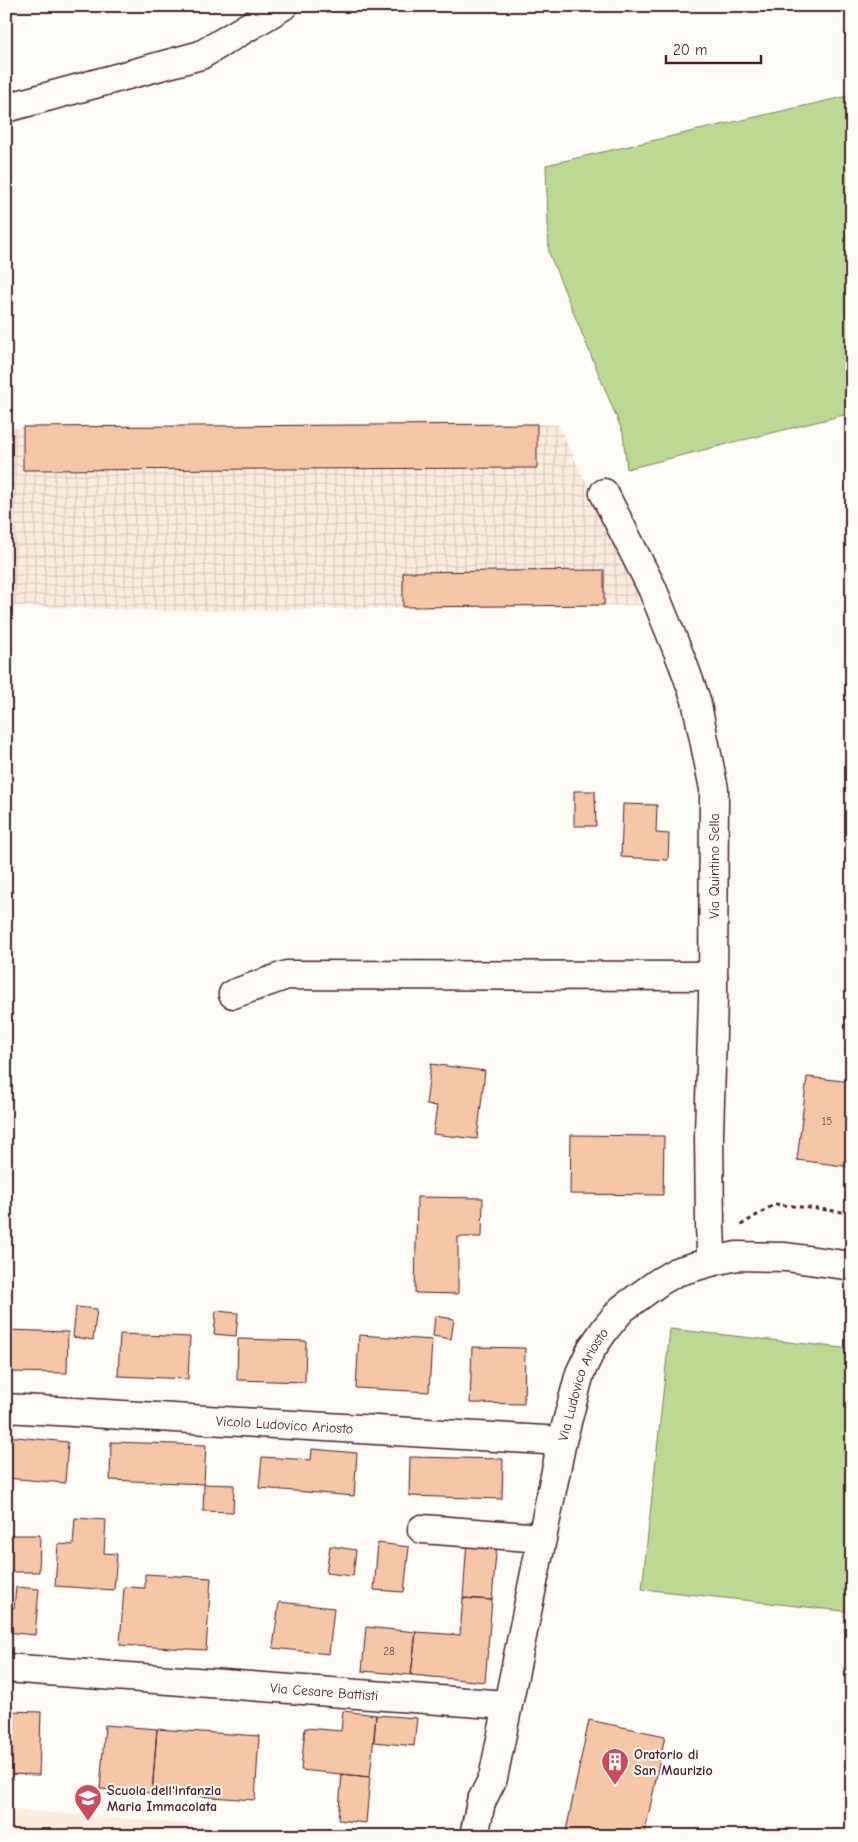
<svg xmlns="http://www.w3.org/2000/svg" width="858" height="1842" font-family="'Comic Neue',sans-serif">
  <style>
    .built { fill: #fbecde }
    .industrial { fill: url(#industrial-grid) }
    .green { fill: #bbd991; stroke: #827c5e }
    .building { fill: #f6c6a5; stroke: #4a1f2b }
    .lines { fill: none; stroke-linecap: round; stroke-linejoin: round }
    .minor-casing { stroke: #4a1f2b; stroke-width: 31 }
    .path { stroke: #4a1f2b; stroke-width: 3; stroke-dasharray: 4 4; stroke-linecap: butt }
    .minor { stroke: #fdfcf7; stroke-width: 28 }
    .labels { text-anchor: middle; dominant-baseline: central; stroke-width: 4; stroke-linejoin: round; paint-order: stroke }
    .number-label { font-size: 11px; fill: #75494a }
    .street-label { font-size: 14px; fill: #4a1f2b; stroke: #fdfcf7 }
    .poi-label { font-size: 14px; font-weight: bold; fill: #4a1f2b; stroke: #fdfcf7; text-anchor: start }
  </style>
  <defs>
    <pattern id="industrial-grid" width="8" height="8" patternUnits="userSpaceOnUse" patternTransform="scale(1.25)"><rect width="8" height="8" fill="#fbecde"/><path d="M0 4h8M4 0v8" fill="none" stroke="#d9cabf"/></pattern>
  </defs>
  <rect width="100%" height="100%" fill="#fdfcf7"/>
  <filter id="ink" filterUnits="userSpaceOnUse"><feTurbulence type="fractalNoise" baseFrequency=".02" numOctaves="2"/><feDisplacementMap in="SourceGraphic" scale="10" xChannelSelector="R" yChannelSelector="G"/><feConvolveMatrix kernelMatrix="1 2 1 2 8 2 1 2 1" color-interpolation-filters="sRGB"/></filter>
  <g filter="url(#ink)">
    <!-- built -->
    <path class="built" d="M6,1809L332,1836H6Z"/>
    <!-- industrial -->
    <path class="industrial" d="M537,424L558,425L646,605L171,611L6,606V428Z"/>
    <!-- green -->
    <path class="green" d="M852,95V413L627,469L623,433L549,253L546,165Z
      M670,1329L852,1349V1612L642,1589Z"/>
    <!-- building -->
    <path class="building" d="M537,424V468L23,470V427Z
      M604,570V605L403,607V572Z
      M574,791H595L596,826H574Z
      M623,804L657,805L656,833L669,834L668,860L621,857Z
      M431,1064L485,1071L477,1139L433,1134L437,1106L426,1105Z
      M807,1077L852,1082V1167L797,1160Z
      M571,1135L664,1136L663,1195L570,1194Z
      M417,1197L483,1198L482,1237H458V1294L415,1293Z
      M76,1307L97,1309L93,1340L73,1337Z
      M216,1311L238,1313L236,1336L214,1334Z
      M435,1316L454,1319L451,1339L433,1336Z
      M6,1330L68,1332L67,1373L6,1372Z
      M120,1334L190,1337L188,1379L118,1376Z
      M359,1335L432,1340L429,1392L356,1388Z
      M238,1339L306,1341L305,1382L237,1380Z
      M472,1347L525,1348L524,1404L470,1403Z
      M6,1436L68,1442L65,1483L6,1478Z
      M111,1442L206,1445L204,1484L110,1480Z
      M312,1449L357,1453L354,1496L259,1488L262,1457L311,1460Z
      M410,1457L503,1459L502,1499L409,1496Z
      M204,1484L234,1485L233,1512L203,1511Z
      M75,1518L106,1520L104,1553L117,1554L114,1590L55,1586L58,1544L73,1545Z
      M6,1535H40L39,1572H6Z
      M467,1540L497,1542L492,1600L463,1598Z
      M378,1543L409,1547L404,1592L374,1590Z
      M330,1546L356,1550L353,1576L326,1573Z
      M145,1574L211,1578L206,1650L120,1645L124,1587L145,1588Z
      M16,1587L39,1589L35,1635L6,1632V1607L14,1608Z
      M463,1598L492,1600L485,1682L411,1675L416,1632L460,1635Z
      M279,1602L334,1608L329,1654L273,1648Z
      M366,1627L416,1632L411,1675L362,1671Z
      M6,1711L41,1712L39,1775L6,1774Z
      M343,1711L376,1715L370,1777L301,1770L305,1728L341,1731Z
      M376,1715L417,1718L414,1746L374,1742Z
      M589,1720L665,1736L644,1836H565Z
      M105,1725L157,1729L152,1793L100,1789Z
      M157,1729L259,1736L255,1800L152,1793Z
      M342,1774L370,1777L366,1823L338,1820Z"/>
    <g class="lines">
      <defs>
        <g id="minor">
          <path d="M6,108L201,55L283,6"/>
          <path d="M604,493L652,588L683,664L696,700L714,789L713,999L709,1134L710,1225L711,1250L714,1261"/>
          <path d="M233,994L287,975L713,976"/>
          <path id="s1" d="M6,1408L562,1441"/>
          <path d="M422,1529L542,1538"/>
          <path id="s2" d="M6,1668L507,1705"/>
          <path id="s3" d="M474,1836L481,1802L493,1778L562,1441L580,1373L592,1348L606,1328L622,1309L659,1282L676,1272L714,1261L737,1256L786,1257L852,1266"/>
        </g>
      </defs>
      <!-- minor casing -->
      <use href="#minor" class="minor-casing"/>
      <!-- path -->
      <path class="path" d="M741,1225L775,1204L852,1213"/>
      <!-- minor -->
      <use href="#minor" class="minor"/>
    </g>
  </g>
  <!-- icons -->
  <defs>
    <symbol id="building-pin" viewBox="-11 -11 22 30"><path d="M0 17L-7.5 6A9.5 9.5 0 1 1 7.5 6Z" fill="#d1495b" stroke="#fdfcf7"/><path d="M-4-6H4V6H1V3H-1V6H-4ZM-2.5-4.3h1.7v1.8h-1.7ZM.8-4.3h1.7v1.8H.8ZM-2.5-1h1.7V.8h-1.7ZM.8-1h1.7V.8H.8Z" fill="#fff"/></symbol>
    <symbol id="school-pin" viewBox="-11 -11 22 30"><path d="M0 17L-7.5 6A9.5 9.5 0 1 1 7.5 6Z" fill="#d1495b" stroke="#fdfcf7"/><path d="M0-5L7-2L0 1L-7-2ZM-4 1L0 2.5L4 1V4Q0 6-4 4Z" fill="#fff"/></symbol>
  </defs>
  <g fill-rule="evenodd">
    <use href="#building-pin" x="599" y="1746" width="32" height="43"/>
    <use href="#school-pin" x="72" y="1782" width="32" height="43"/>
  </g>
  <g class="labels">
    <!-- number labels -->
    <g class="number-label">
      <text x="827" y="1121">15</text>
      <text x="389" y="1651">28</text>
    </g>
    <!-- street labels -->
    <g class="street-label">
      <text transform="translate(714 866) rotate(-90)">Via Quintino Sella</text>
      <text stroke="none"><textPath href="#s3" startOffset="466">Via Ludovico Ariosto</textPath></text>
      <text stroke="none"><textPath href="#s1" startOffset="279">Vicolo Ludovico Ariosto</textPath></text>
      <text stroke="none"><textPath href="#s2" startOffset="319">Via Cesare Battisti</textPath></text>
    </g>
    <!-- poi labels -->
    <g class="poi-label">
      <text x="634" y="1754">Oratorio di<tspan x="634" dy="16">San Maurizio</tspan></text>
      <text x="107" y="1790">Scuola dell'infanzia<tspan x="107" dy="16">Maria Immacolata</tspan></text>
    </g>
  </g>
  <!-- margin -->
  <rect width="858" height="1842" fill="none" stroke="#fdfcf7" stroke-width="25"/>
  <rect x="12" y="12" width="833" height="1817" fill="none" stroke="#4a1f2b" stroke-width="2" filter="url(#ink)"/>
  <!-- scale -->
  <path d="M666 55v8h95v-8" fill="none" stroke="#4a1f2b" stroke-width="2.5"/>
  <text x="673" y="55" font-size="15" fill="#4a1f2b" stroke="#fdfcf7" stroke-width="4" paint-order="stroke">20 m</text>
</svg>
